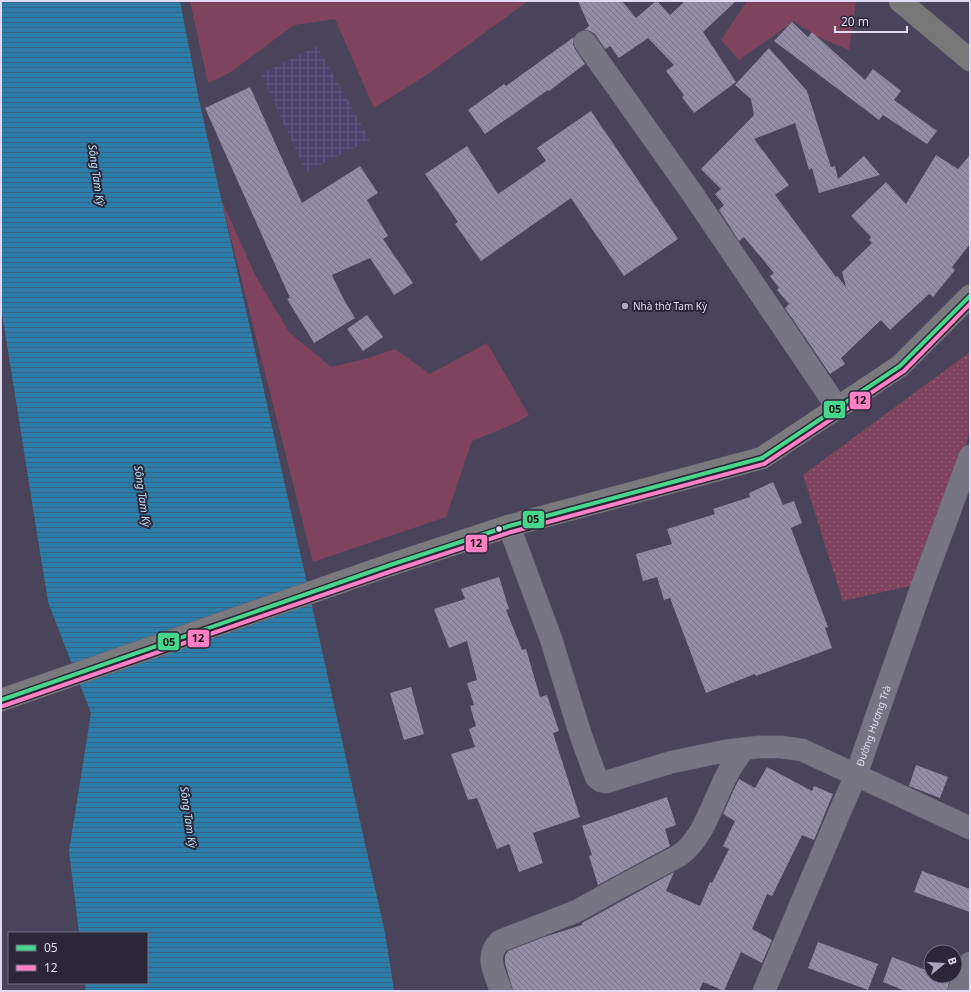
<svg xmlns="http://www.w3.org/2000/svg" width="971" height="992" font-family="'Noto Sans',sans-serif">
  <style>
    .industrial { fill: url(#industrial-grid) }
    .grass { fill: url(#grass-dots) }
    .garden { fill: #80435e }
    .water { fill: url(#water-rules) }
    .building { fill: url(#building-back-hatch) }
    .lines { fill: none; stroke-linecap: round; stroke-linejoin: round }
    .minor-casing { stroke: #676274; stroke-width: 23 }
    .primary-casing { stroke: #676274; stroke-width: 23 }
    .trunk-casing { stroke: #676274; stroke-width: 23 }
    .minor { stroke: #777483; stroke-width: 22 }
    .primary { stroke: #7a797d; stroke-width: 22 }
    .trunk { stroke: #797878; stroke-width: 22 }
    .bus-1-casing { stroke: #2b2738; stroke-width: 7 }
    .bus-2-casing { stroke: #2b2738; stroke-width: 7 }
    .bus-1 { stroke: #46d78d; stroke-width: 4 }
    .bus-2 { stroke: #ff80c5; stroke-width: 4 }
    .poi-dot { fill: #aca6bd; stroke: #2b2738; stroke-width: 1.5 }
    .bus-dot { fill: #e0dbf3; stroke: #2b2738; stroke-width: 1.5 }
    .labels { text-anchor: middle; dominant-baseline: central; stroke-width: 4; stroke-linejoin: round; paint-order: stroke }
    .poi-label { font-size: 10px; fill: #e0dbf3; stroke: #2b2738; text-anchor: start }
    .street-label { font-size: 10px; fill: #e0dbf3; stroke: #2b2738 }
    .water-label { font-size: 11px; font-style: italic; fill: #b8e1fa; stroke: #2b2738 }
    .line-badge { stroke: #2b2738; stroke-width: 1.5 }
    .pale-badge-label { font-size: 11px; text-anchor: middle; font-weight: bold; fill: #111 }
  </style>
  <defs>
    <pattern id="industrial-grid" width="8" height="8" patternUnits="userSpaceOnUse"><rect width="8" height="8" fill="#4c416a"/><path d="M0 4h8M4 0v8" fill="none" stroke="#665c80"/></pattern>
    <pattern id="grass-dots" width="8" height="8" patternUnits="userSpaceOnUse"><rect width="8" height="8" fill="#80435e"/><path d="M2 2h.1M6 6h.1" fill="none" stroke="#925e76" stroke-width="1.8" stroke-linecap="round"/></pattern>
    <pattern id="water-rules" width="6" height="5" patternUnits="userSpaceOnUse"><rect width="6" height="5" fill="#2c7da9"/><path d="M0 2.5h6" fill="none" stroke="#356583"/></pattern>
    <pattern id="building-back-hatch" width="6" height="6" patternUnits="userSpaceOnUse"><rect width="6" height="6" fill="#928ca4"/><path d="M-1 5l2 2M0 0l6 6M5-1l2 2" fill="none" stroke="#7a7689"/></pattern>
  </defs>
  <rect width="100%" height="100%" fill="#4a445a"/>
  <!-- industrial -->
  <path class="industrial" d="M317,46L370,140L306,172L261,74Z"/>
  <!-- grass -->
  <path class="grass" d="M970,352V432L923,583L843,601L803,475Z"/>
  <!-- garden -->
  <path class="garden" d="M190,1H528L428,74L374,108L335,19L294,25L231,72L208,83Z
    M747,1H856L849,50L816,36L794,21L739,60L721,40Z
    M221,199L255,275L289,332L331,367L365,359L395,349L430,374L487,343L529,415L516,423L472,441L446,517L313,562Z"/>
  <!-- water -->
  <path class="water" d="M1,1H180L199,100L385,933L394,991H86L85,983H147V933H79L69,851L91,713L48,602L1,307Z"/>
  <!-- building -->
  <path class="building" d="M578,1H622L636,18L656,1H657L670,15L685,1H736L703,32L736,82L694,113L682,97L684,95L666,71L674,65L648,38L619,58L610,46L605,49L595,34L590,31L584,30L589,26Z
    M792,22L808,37L812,32L865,80L873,69L901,91L894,100L937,131L927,144L883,115L879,120L774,41Z
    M574,37L573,44L575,49L585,64L549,91L548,90L485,134L468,110L504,84L506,86Z
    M769,48L807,91L831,167L835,166L838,179L864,156L880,175L819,193L812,168L809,170L795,123L754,139L789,185L775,195L836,277L837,276L846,287L842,272L872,243L869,240L871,237L851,216L886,182L906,204L936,155L958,169L970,155V244L952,267L955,270L933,297L929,294L890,330L881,320L841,358L845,364L830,374L785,308L789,304L777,290L779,288L770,276L774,273L744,237L739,241L719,210L724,205L715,194L721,189L701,169L754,115L751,99L735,85Z
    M250,87L302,203L360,166L378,193L367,200L388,236L383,239L413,283L394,295L370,258L332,275L343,298L355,318L314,343L287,299L290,298L205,108Z
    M591,111L678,239L624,276L571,198L481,261L455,224L458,222L425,174L467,146L498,194L546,161L537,148Z
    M367,315L383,337L363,351L347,329Z
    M773,482L783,505L794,501L802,523L791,528L828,627L825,628L832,648L756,676L755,674L706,693L670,598L664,600L657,577L643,581L636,554L672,544L667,529L715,514L713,509L750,497L749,493Z
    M499,577L509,609L506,610L522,650L526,649L540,697L547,695L559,731L553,733L580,817L533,833L543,863L519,872L509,844L497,849L477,798L468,800L451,754L475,747L469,729L476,726L470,706L474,705L467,683L477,680L467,641L449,648L434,609L465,599L461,589Z
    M411,687L424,734L404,740L390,693Z
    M916,765L948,777L940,798L909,786Z
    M767,767L812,791L814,786L833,794L814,840L802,835L772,896L767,894L752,929L772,940L762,963L741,952L724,991L703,982L699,991H513L505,963V956L508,951L544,937L582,925V923L674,872L666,891L700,906L710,882L712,883L729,849L723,846L735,821L723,814L734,789L739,779L755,788Z
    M667,797L676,825L665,829L670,846L598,885L589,856L592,855L582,826Z
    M922,871L970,889V912L914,892Z
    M818,942L878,964L868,990L808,968Z
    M892,957L931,972V976H942L950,979L947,991H905L883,982Z"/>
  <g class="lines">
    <defs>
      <g id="minor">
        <path d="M585,42L692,193L837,407"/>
        <path d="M509,526L551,639L581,736L596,777L601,781L606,782L672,762L725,751L759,747H781L802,750L970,828"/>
        <path d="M501,991C495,973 484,956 500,941L577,911L620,887L680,855C705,837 713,800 728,773C732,765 738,757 743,750"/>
        <path id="s1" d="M764,991L844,802L856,775L923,583L970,456"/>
        <path d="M959,991L970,963"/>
      </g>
      <path id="primary" d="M1,700L390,565L509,526L762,458L900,366L970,296"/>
      <path id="trunk" d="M900,1L970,60"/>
    </defs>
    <!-- minor casing -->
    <use href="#minor" class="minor-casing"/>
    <!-- primary casing -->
    <use href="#primary" class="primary-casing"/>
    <!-- trunk casing -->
    <use href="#trunk" class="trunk-casing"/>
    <!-- minor -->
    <use href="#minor" class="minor"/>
    <!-- primary -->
    <use href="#primary" class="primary"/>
    <!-- trunk -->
    <use href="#trunk" class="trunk"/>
    <defs>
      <path id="bus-1" d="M1,700L390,565L509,526L762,458L900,366L970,296"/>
      <path id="bus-2" d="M3,706L392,571L511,532L764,464L904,371L970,304"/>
    </defs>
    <!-- bus-1 casing -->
    <use href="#bus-1" class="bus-1-casing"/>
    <!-- bus-2 casing -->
    <use href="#bus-2" class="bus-2-casing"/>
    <!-- bus-1 -->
    <use href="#bus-1" class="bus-1"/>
    <!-- bus-2 -->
    <use href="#bus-2" class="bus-2"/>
  </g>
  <!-- markers -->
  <circle class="poi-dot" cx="625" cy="306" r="4"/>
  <circle class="bus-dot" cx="499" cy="529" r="3.5"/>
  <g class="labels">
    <!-- poi labels -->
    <g class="poi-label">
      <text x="633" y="306">Nhà thờ Tam Kỳ</text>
    </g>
    <!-- street labels -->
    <g class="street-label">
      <text stroke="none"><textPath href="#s1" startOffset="287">Đường Hương Trà</textPath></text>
    </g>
    <!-- water labels -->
    <g class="water-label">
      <text transform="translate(97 175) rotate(82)">Sông Tam Kỳ</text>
      <text transform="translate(143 496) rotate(82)">Sông Tam Kỳ</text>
      <text transform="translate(189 817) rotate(82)">Sông Tam Kỳ</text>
    </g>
  </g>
  <g class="line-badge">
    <rect x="849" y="391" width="22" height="19" rx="4" fill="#ff80c5"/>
    <rect x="823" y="400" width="23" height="19" rx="4" fill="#46d78d"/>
    <rect x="522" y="510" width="23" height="19" rx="4" fill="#46d78d"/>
    <rect x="465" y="534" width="23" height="19" rx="4" fill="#ff80c5"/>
    <rect x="187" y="629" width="23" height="19" rx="4" fill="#ff80c5"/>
    <rect x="157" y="632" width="23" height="19" rx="4" fill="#46d78d"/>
  </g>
  <g class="pale-badge-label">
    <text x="860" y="404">12</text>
    <text x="835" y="413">05</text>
    <text x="533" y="523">05</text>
    <text x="476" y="547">12</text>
    <text x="198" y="642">12</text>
    <text x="169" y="646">05</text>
  </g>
  <!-- border -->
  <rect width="971" height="992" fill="none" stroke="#e0dbf3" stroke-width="4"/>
  <!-- legend -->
  <rect x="8" y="932" width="140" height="52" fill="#2b2738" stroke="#736f83"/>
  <rect x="16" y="945" width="20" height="6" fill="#46d78d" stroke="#736f83"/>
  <text x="44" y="952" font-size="12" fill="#e0dbf3">05</text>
  <rect x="16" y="965" width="20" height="6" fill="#ff80c5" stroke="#736f83"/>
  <text x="44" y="972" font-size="12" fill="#e0dbf3">12</text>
  <!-- north arrow -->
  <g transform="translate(943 964) rotate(72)"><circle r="19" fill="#2b2738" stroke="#736f83"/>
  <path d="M0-3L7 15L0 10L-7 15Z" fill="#aca6bd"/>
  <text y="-6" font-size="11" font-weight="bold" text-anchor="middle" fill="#e0dbf3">B</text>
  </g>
  <!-- scale -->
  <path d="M835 26v6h72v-6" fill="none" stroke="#e0dbf3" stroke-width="2"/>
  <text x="841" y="26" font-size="12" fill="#e0dbf3" stroke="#2b2738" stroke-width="3" paint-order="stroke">20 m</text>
</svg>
